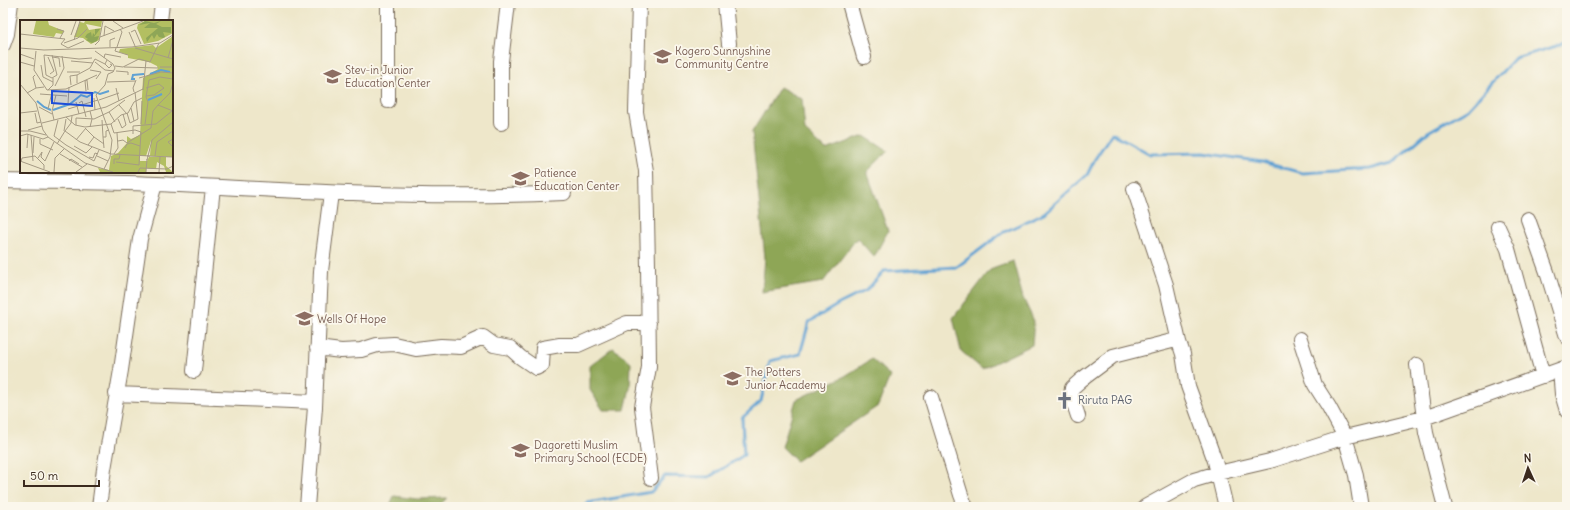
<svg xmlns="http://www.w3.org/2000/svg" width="1570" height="510" font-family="Delius,sans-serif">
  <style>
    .forest { fill: #8ea657; stroke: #64683a }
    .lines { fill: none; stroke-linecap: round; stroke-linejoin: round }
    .stream { stroke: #5fa1d3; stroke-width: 3 }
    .minor-casing { stroke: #7a6c5a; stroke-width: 16 }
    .minor { stroke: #fff; stroke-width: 14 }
    .labels { text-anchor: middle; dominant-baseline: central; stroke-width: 3.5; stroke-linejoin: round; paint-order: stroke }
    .education-label { font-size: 11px; fill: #785e54; stroke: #fbf7ec; text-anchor: start }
    .worship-label { font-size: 11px; fill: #5b616d; stroke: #fbf7ec; text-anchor: start }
    .inset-river { fill: none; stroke: #5fa1d3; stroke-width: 2 }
    .inset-road { fill: none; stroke: #a69b85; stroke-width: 1 }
    .view { fill: #1d4ed8; fill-opacity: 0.15; stroke: #1d4ed8; stroke-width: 2 }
    .inset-edge { fill: none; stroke: #3b2a1e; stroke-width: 2 }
  </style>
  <rect width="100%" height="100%" fill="#fbf7ec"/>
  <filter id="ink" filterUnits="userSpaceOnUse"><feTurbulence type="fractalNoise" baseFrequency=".025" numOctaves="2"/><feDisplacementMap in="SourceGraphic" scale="8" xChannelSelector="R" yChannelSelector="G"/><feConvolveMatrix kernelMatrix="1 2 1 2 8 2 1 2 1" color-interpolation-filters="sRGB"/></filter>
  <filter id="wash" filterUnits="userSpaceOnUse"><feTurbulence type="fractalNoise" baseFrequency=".012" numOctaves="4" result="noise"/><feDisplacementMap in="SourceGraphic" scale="16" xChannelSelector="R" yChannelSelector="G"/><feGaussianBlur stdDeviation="0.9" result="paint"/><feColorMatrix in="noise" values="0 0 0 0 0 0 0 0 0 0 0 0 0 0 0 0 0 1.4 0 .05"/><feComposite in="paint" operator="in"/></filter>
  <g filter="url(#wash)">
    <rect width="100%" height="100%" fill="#eee7ca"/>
    <!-- forest -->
    <path class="forest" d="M780,87L802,99L805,131L826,150L864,136L888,151L867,172L888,231L874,257L857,238L823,282L762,292L765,258L752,132Z
      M1013,261L1023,298L1034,321L1032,345L982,369L961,351L953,318L990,270Z
      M613,348L631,362L630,388L625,410H603L590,390V366Z
      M872,359L890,376L878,406L796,461L782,447L796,400L845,376Z
      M394,496L417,499L447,498L438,507H389Z"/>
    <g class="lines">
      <!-- stream -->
      <path class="stream" d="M584,507L587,503L651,492L665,476L709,477L744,455L742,418L761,401L770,361L800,354L809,322L839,304L867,290L884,271L957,267L1002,233L1044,213L1087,175L1095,159L1112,133L1150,154L1204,153L1262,162L1302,173L1370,169L1392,163L1428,132L1468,109L1515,58L1560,45L1567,41"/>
    </g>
  </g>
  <g filter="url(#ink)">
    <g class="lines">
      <defs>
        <path id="minor" d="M388,3V101
          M639,3L636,112L646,171L648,265L649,367L642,407L651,478
          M725,3L729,44
          M849,3L864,57
          M160,21L162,3
          M3,45L7,34L11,3
          M501,123V61L508,3
          M3,181C54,182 106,182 157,184C292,190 428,200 564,193
          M1134,189L1166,285L1179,342
          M1528,219L1547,272L1567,337
          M1498,227L1508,249L1543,376
          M1300,339L1315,385L1329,407L1345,437L1356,475L1361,507
          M317,348L341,351L361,350L377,345L394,344L416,349L441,346L461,347L483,337L494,345L510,348L520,357L536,368L542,365L543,348L560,345H578L627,323H649
          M1417,365L1426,433L1445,507
          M1560,370L1562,394L1567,411
          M194,371L213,187
          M116,394L315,402
          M931,397L961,495L966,507
          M1078,416L1071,395L1072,388L1081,380L1113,356L1176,340L1179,342L1183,354L1188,386L1215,461L1226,507
          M99,507L104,469L121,370L140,239L155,184
          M307,507L315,407L321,271L331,193
          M1145,507L1194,480L1218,473L1270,461L1345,437L1424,418L1567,367"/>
      </defs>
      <!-- minor casing -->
      <use href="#minor" class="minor-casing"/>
      <!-- minor -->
      <use href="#minor" class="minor"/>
    </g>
  </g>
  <!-- icons -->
  <defs>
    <symbol id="school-bare" viewBox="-9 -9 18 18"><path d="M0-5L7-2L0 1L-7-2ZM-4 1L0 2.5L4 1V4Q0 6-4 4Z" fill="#8d6e63" stroke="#fbf7ec" stroke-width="2.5" paint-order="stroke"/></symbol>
    <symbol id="church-bare" viewBox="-9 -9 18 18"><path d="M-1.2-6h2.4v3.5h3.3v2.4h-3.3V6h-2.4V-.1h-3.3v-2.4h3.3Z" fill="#6b7280" stroke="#fbf7ec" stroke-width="2.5" paint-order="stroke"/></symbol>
  </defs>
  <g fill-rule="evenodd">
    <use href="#school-bare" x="650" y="44" width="25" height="25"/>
    <use href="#school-bare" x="320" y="64" width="25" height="25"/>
    <use href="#school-bare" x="508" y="166" width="25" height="25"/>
    <use href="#school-bare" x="292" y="306" width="25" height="25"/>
    <use href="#school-bare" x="720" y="366" width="25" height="25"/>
    <use href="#church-bare" x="1052" y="388" width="25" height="25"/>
    <use href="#school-bare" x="508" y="438" width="25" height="25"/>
  </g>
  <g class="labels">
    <!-- education labels -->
    <g class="education-label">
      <text x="675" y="51">Kogero Sunnyshine<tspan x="675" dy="13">Community Centre</tspan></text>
      <text x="345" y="70">Stev-in Junior<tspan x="345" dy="13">Education Center</tspan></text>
      <text x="534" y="173">Patience<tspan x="534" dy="13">Education Center</tspan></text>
      <text x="317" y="319">Wells Of Hope</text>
      <text x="745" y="372">The Potters<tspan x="745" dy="13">Junior Academy</tspan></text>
      <text x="534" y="445">Dagoretti Muslim<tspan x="534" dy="13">Primary School (ECDE)</tspan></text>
    </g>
    <!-- worship labels -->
    <g class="worship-label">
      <text x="1078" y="400">Riruta PAG</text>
    </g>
  </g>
  <!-- overview -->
  <g transform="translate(20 20)">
    <rect width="153" height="153" fill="#eee7ca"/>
    <path d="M16,1H28L29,5L44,11L42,14L36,13L34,17L13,14ZM65,1H82L81,7L66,4L69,10L81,8L79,20L71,24L63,18L54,17L60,2L64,3ZM125,1H153V13L138,21L124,24L117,8L118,4ZM153,16V137L130,136L131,121L126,136H119L120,141H127L129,137H146V146L153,152H146L144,146L137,142L136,149L126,148V152H80L78,148L89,150L91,136L98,133L107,123V116L111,119L120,115L123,58L138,49L137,46L129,42L108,38V35L99,32L100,29L133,25L136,28Z" fill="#b3bf61"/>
    <path d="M125,1L134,3L141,1L136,4L142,7H151V3V13L143,12L145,17L143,18L139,17L137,14L134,19L132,15L127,22L126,18L138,8H124L130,3L119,5ZM75,9H80L74,17L79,16L77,21L72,23L66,20L68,19L65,17L67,14L71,12L72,17L73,13L75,15Z" fill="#8ea657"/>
    <path class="inset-river" d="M130,54L141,50L150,52M115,59H112L113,55L124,54M128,80L142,74M17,81L24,87L31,90M33,90L50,84L61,75L67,77L75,72L80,74L89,71"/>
    <path class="inset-road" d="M93,1L103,8M37,9L44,11L40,18M109,12L115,26M111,12L115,10L121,24M0,14L45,19L41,24L48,28M51,15L56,1M84,16L85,6L94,11M80,17L123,1M54,20L60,1M44,23L58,18L67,9M75,25L79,21L83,1M90,27V20L95,18M97,27L102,12L100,9M0,28L24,30L112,27L140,23L153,15M48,28L64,21M96,28L95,31L108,35M115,28L153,39M16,31L14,50L27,70L46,69L77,55M75,31L93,44L95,48L93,52L88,54L85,65L76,75L92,120L90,137L84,149M0,34L14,39M24,35L59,39L72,38M24,35L26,55L32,58L37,55M32,35L37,55M28,37L34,51L30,54M32,37L39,38L40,47M84,38L85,34L101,37M148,38L153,20M75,39L85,44L87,40M51,41L73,43M0,42L14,46M75,42L85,50L94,51M130,42L139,23M85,44L89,48L92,45L90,44M21,45L23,57L33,62M95,46L103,47L119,39L130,42M104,47L138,48M140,47H153M70,50L81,52L76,59M96,51L108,52V55M47,52H60M15,55L13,57L16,68M119,58L141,52L153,53M87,62L115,61M57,63V55L70,48L75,39M0,64L16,83L23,110L28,117L65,143L93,152M51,65L50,56L57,55M35,66L44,48L42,36M96,68L99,81M28,70L33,65V58M123,70L126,41M66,71L65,61L67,60L68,70M114,72L113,68L116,60M7,73L16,68L24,67M20,74L47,76M126,76L134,75L144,68L139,64L126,68M74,78L75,90M79,80L99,73M56,82L59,94M128,82L126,77L129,60L140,57L153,59M59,83L62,81L66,97M48,84L49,67M99,85L107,94M138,85L150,73L153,63M138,85L153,91M19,87L32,94M111,88L114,101M28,89L32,72M48,89L78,80M0,93L17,91M15,93L17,103L21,102M107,93L110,103L118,99L115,72M46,97L55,105L65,107L91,104L101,95L108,93L114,82L122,78M98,99L102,108L106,105L103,94M34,100L32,91L36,75M38,100L34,116L46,125L74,141L79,130M82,100L83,117M95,102L89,92L105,80M22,103L86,87L123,69M91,104L94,113L115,110L121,112L119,145L96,142M121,104L122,81M125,104L128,82M56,105V98L74,99L89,92M70,107L72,99L70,91M65,108L74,117L68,125M131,108L133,91L138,85M8,110L22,106M0,111H10L26,115M44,111L46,99M45,111L51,103L52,96M113,114V106L136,104L152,91M11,115L13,141M0,116L7,114L23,119L28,117M74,117L84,124M20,119V124L33,130M153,119L148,122L153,127M56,120L66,108M98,121L103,120L107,123L131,108M37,124L45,111L60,122L91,134L130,136M54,126L66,133L72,127M7,128L8,114M84,128L83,117H86V111L89,110M105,128L107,124L111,123L120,126M13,133L14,117M40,134L62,147M94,134L98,128L97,113M77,136L88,141M127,136L153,137M135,136L137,122L153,111M69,137L73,138L75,133L78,134M18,138L22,132L21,137L25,141L34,122M127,140L132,120L153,102M0,141L30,152M49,141L51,139L59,144M1,142L2,138L15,136L24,145V149M94,144V139H99L100,135M34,152L35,138L44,129M56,152L67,144M118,152L120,148L147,149L153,146M126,152L127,139M139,152L140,137"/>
    <path class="view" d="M32,71L72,73V86L32,83Z"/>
    <rect width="153" height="153" class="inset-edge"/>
  </g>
  <!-- margin -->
  <rect width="1570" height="510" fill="none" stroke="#fbf7ec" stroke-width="16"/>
  <!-- north arrow -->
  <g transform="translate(1528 468) rotate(357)" stroke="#fbf7ec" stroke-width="3" paint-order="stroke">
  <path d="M0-3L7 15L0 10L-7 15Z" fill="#3b2a1e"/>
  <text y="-6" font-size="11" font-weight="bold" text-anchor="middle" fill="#3b2a1e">N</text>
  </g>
  <!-- scale -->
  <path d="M24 480v6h75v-6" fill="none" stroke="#3b2a1e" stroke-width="2"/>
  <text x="30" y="480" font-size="12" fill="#3b2a1e" stroke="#fbf7ec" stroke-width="3" paint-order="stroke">50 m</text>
</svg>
